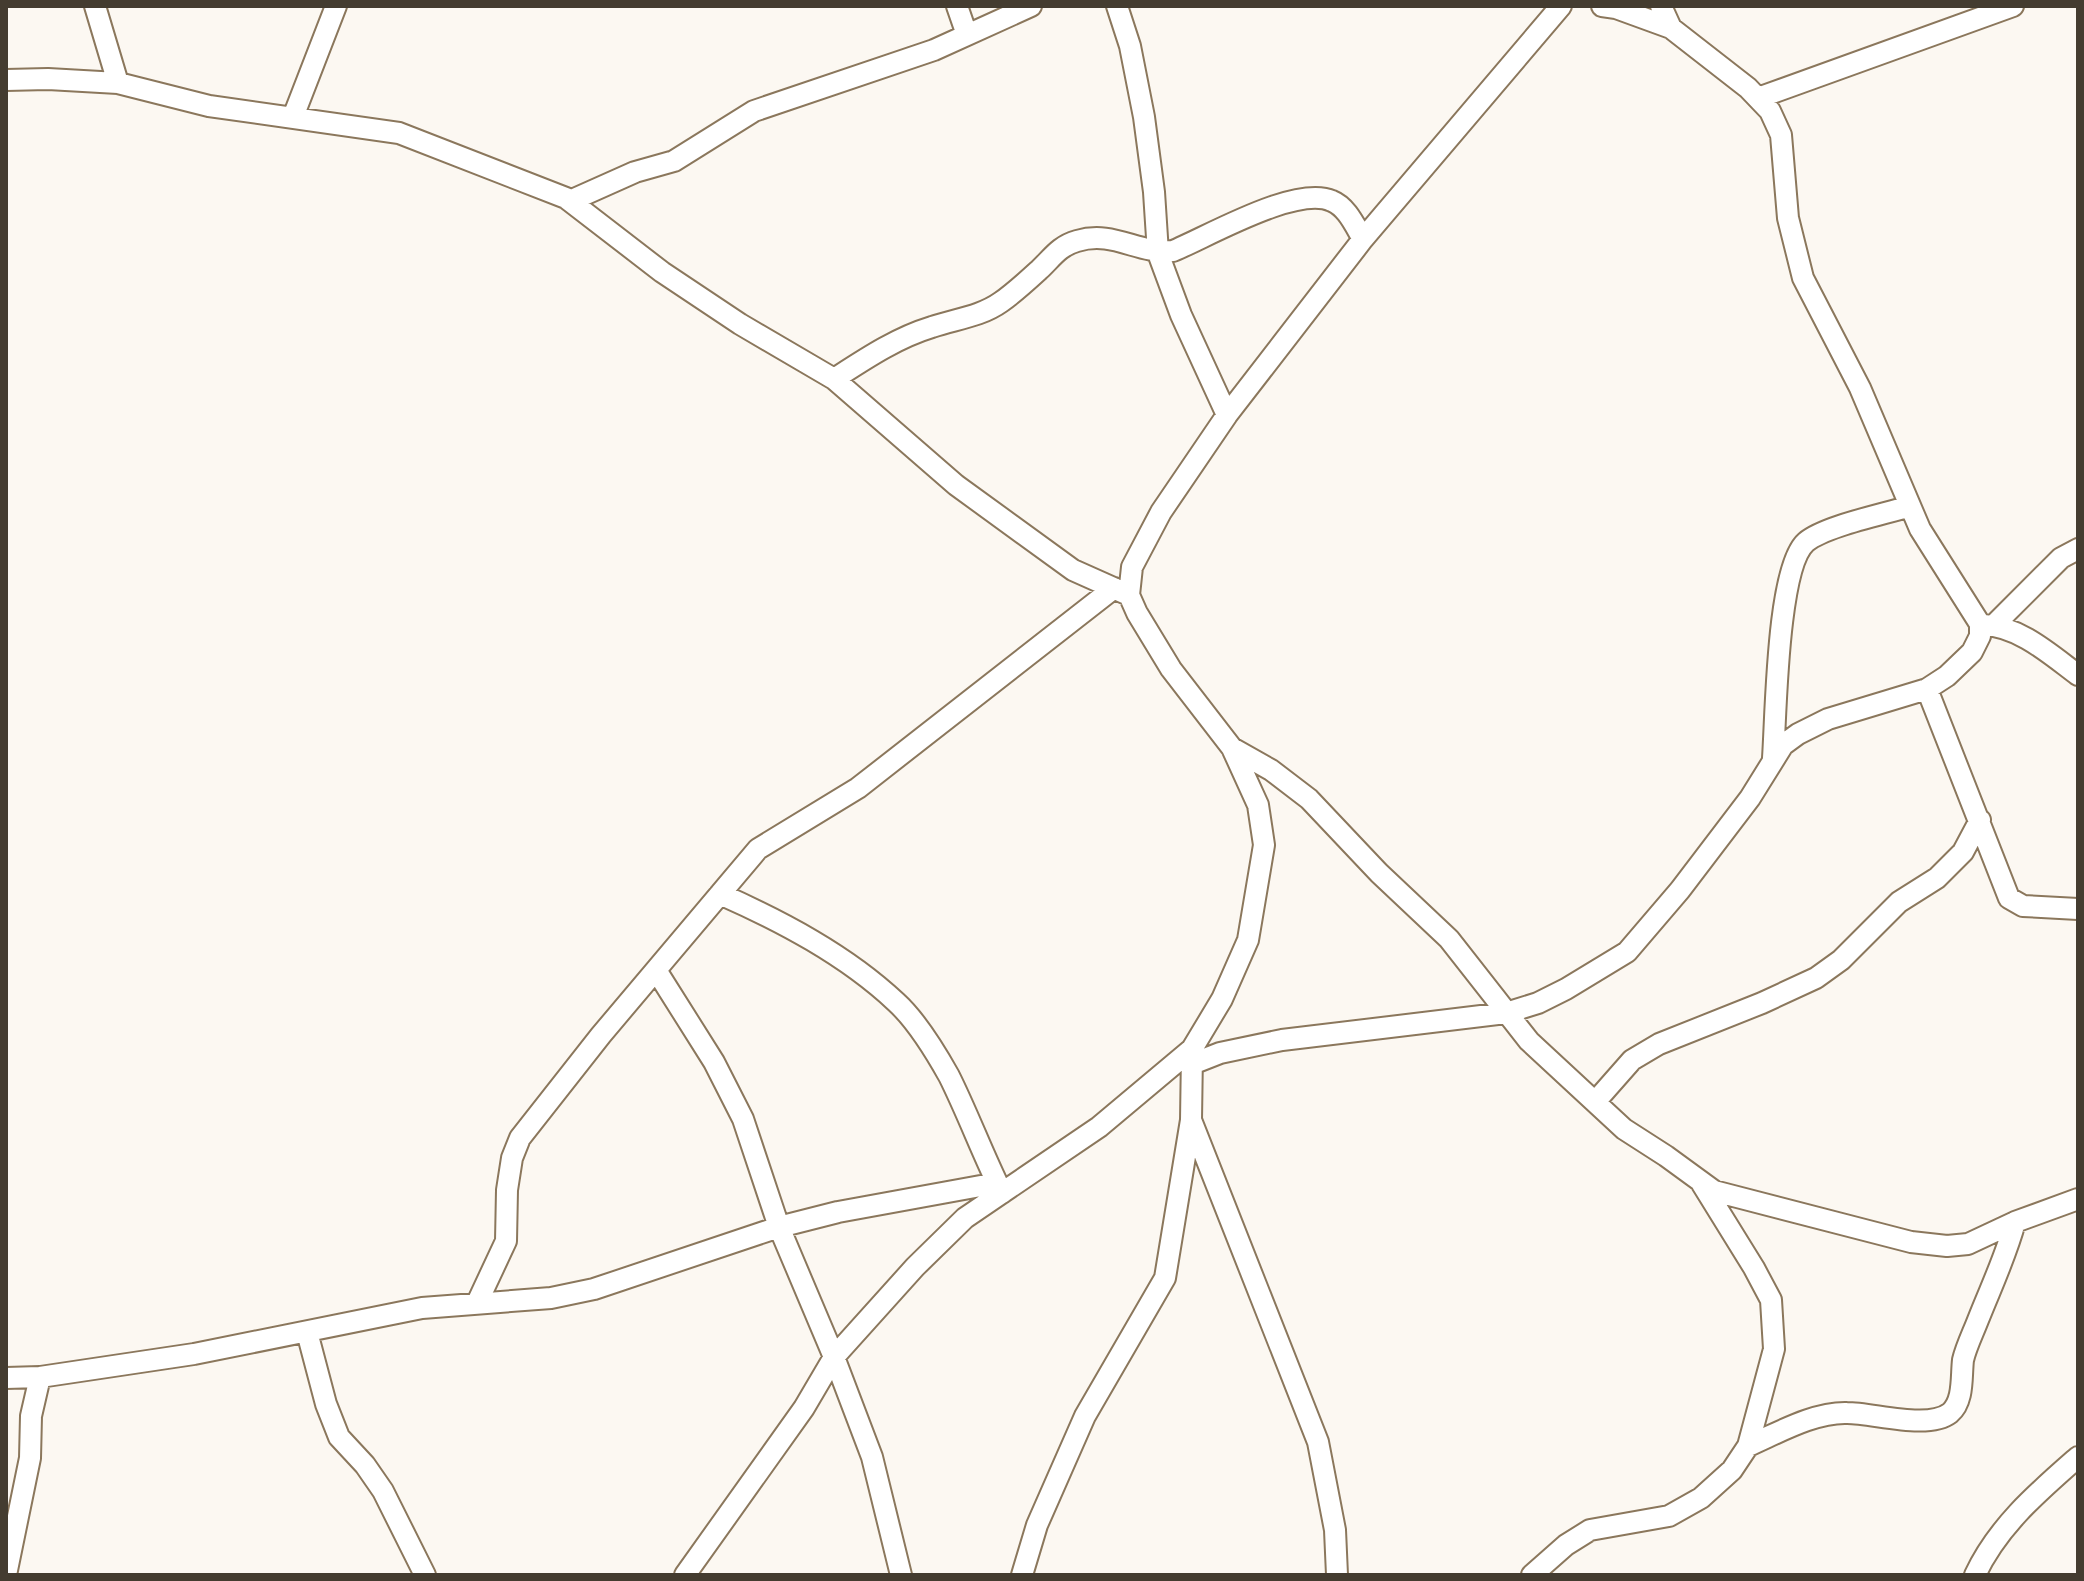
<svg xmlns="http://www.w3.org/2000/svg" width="2084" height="1581" font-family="'Source Sans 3',sans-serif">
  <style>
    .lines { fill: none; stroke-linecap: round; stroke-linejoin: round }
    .minor-casing { stroke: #8b775c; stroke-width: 24 }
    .minor { stroke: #fff; stroke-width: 20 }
  </style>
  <rect width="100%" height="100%" fill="#fcf8f2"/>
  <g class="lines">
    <defs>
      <path id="minor" d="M95,6L118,83
        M957,6L967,35
        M1117,6L1130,46L1144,117L1154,192L1158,253L1181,315L1227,415
        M1661,6L1671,28
        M6,80L48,79L118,83L209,106L399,133L566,198L662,272L740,324L834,379L956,485L1073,570L1129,595
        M1758,98L2013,6
        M293,117L336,6
        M570,201L635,172L674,161L754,111L934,50L1031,6
        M834,379C865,359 896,338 932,327C955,319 980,317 1001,302C1014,293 1027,281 1039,270C1052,258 1059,246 1077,241C1114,230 1137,254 1173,251C1209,236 1296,185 1332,201C1347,207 1355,226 1363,239
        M1984,625C2019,626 2051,655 2078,675
        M1994,625L2061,558L2078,549
        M1927,689L2009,898L2023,906L2078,909
        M1232,748L1271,770L1309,799L1379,873L1449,939L1529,1041L1624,1129L1666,1156L1714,1191L1911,1242L1947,1246L1968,1244L2015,1222L2078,1199
        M1773,758C1776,716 1777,567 1806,542C1825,526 1885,514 1910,506
        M720,894C781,921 846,955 896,1002C917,1021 935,1051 949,1076C968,1114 983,1155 1002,1193
        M656,970L714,1062L743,1119L779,1227L834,1357L872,1457L901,1575
        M1192,1064L1220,1053L1282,1040L1506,1013L1538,1003L1566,989L1627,952L1680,890L1750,798L1783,745L1798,734L1828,719L1927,689L1947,676L1972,652L1980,636V624L1920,529L1860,388L1803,278L1788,218L1781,135L1770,111L1748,88L1671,28L1616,8L1602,6
        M1595,1102L1632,1060L1659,1044L1762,1003L1816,978L1841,960L1899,902L1937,878L1963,852L1980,820
        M1191,1120L1318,1442L1335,1530L1337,1575
        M477,1303L506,1241L507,1190L512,1158L520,1138L601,1035L758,849L858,788L1114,588
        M307,1332L326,1404L339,1437L365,1465L383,1491L425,1575
        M6,1378L40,1377L194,1354L422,1308L551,1298L594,1289L779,1227L838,1212L997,1183
        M1748,1446C1778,1433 1814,1412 1847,1413C1874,1413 1928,1430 1950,1413C1964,1401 1961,1377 1963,1360C1966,1347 1973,1333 1978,1320C1991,1287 2006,1256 2015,1222
        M6,1575L30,1458L31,1416L40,1377
        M685,1575L804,1408L834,1357L915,1267L965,1218L1099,1127L1192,1049L1222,999L1248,940L1264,845L1258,805L1232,748L1171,669L1137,613L1129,595L1132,567L1161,512L1227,415L1363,239L1561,6
        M1022,1575L1037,1525L1085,1416L1165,1278L1191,1120L1192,1053
        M1532,1575L1566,1545L1590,1530L1669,1516L1701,1498L1732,1470L1748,1446L1774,1349L1771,1300L1754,1268L1702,1184
        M1975,1575C1998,1526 2038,1492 2078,1457"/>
    </defs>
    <!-- minor casing -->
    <use href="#minor" class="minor-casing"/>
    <!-- minor -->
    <use href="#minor" class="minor"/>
  </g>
  <!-- border -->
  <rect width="2084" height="1581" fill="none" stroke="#443c30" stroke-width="16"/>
</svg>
